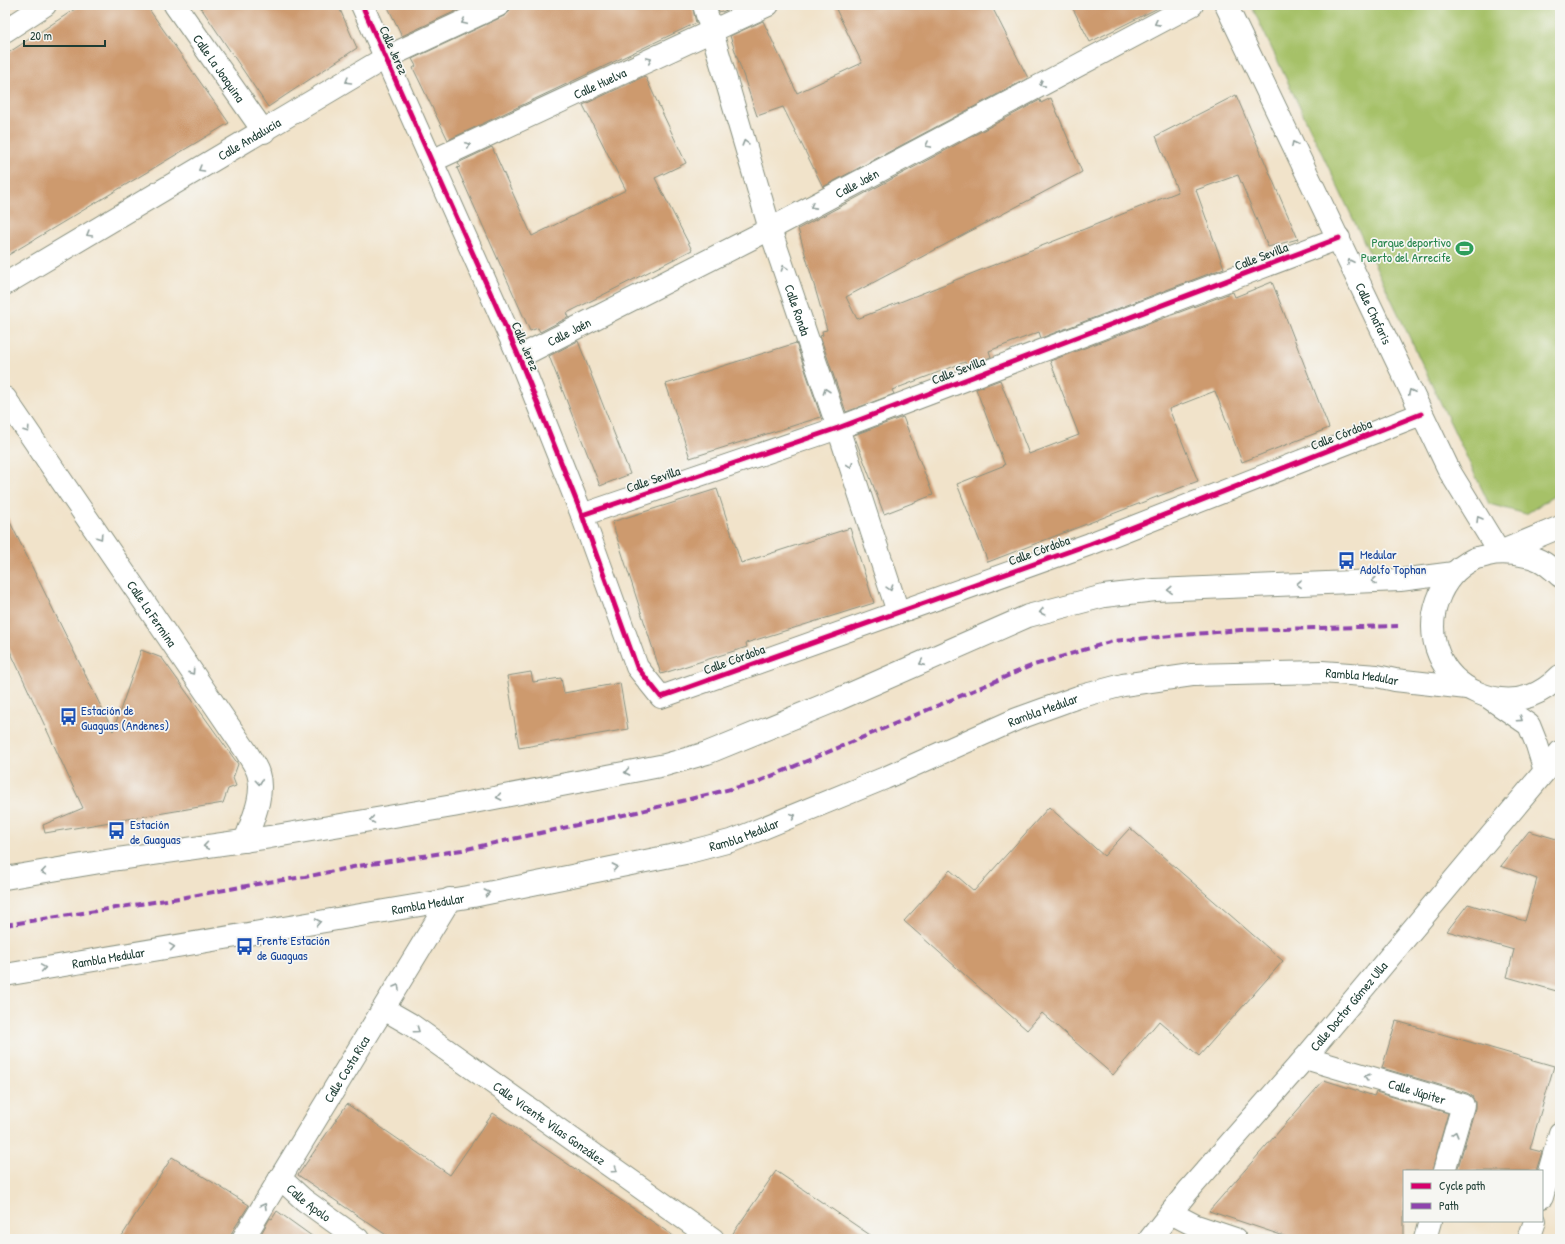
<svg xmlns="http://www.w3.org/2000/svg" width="1565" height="1244" font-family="'Patrick Hand',sans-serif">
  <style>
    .green { fill: #a6c167; stroke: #627f4e }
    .building { fill: #cd9a6e }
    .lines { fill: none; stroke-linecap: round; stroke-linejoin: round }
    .minor-casing { stroke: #88907f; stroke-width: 24 }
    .major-casing { stroke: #88907f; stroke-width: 24 }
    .minor { stroke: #fff; stroke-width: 22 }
    .major { stroke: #fff; stroke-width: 22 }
    .quiet { stroke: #8e44ad; stroke-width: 4; stroke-dasharray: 8 4; stroke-linecap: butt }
    .cycleway-casing { stroke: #f6f6f2; stroke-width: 8 }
    .cycleway { stroke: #d6006c; stroke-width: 5 }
    .oneway { stroke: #8f9e9a }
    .labels { text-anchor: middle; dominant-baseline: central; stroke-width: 3.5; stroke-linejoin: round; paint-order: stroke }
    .street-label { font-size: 13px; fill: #1f3d34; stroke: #f6f6f2 }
    .leisure-label { font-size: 13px; fill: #27864d; stroke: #f6f6f2; text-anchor: end }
    .transit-label { font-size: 13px; fill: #164399; stroke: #f6f6f2; text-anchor: start }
  </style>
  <rect width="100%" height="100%" fill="#f6f6f2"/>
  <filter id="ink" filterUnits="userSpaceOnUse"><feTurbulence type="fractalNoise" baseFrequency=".025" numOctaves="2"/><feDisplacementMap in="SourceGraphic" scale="8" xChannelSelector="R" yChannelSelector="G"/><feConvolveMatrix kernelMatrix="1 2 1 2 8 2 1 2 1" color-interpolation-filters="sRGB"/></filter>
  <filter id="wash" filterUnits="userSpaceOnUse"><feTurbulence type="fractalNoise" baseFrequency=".012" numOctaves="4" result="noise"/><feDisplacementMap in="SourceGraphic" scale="16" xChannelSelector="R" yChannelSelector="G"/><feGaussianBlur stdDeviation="0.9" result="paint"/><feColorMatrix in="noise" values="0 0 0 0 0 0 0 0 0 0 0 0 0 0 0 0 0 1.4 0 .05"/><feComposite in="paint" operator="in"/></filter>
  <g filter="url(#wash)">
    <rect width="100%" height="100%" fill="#f1e3ca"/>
    <!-- green -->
    <path class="green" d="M1251,5H1560V492L1526,514L1489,504Z"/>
    <g id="blocks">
      <!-- building -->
      <path class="building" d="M81,5H146L229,123L5,257V55Z
        M199,5H338L357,48L268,107Z
        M387,5H469L402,36Z
        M511,5H692L696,23L448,140L413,68L416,66L412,59L504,16L509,12Z
        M717,5H738L722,12V11L719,12Z
        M834,5H991L1028,78L823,187L783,107L757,116L730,36L763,21L797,93L862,63Z
        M1071,5H1164L1090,42Z
        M645,76L686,163L655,178L692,250L567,313L569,317L540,332L538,328L530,331L457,168L460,167L458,163L492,147L532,236L626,190L583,105Z
        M1236,95L1298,239L1268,247L1238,175L1196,190L1224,268L1041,338L1039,332L989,351L991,357L967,366L965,362L892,390L894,394L846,412L820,336L823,335L822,331L827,330L798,229L1040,100L1041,103L1051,98L1082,172L846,297L857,319L1178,192L1156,136Z
        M1272,282L1329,428L1242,462L1215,391L1169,409L1198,481L988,562L957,484L1005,465L976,389L1000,380L1029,454L1079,435L1050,361L1233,292L1235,297Z
        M578,341L630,474L600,486L549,356Z
        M796,343L821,417L690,458L666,384Z
        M903,417L933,495L884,514L854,435Z
        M717,489L741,563L850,528L874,603L746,643L747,647L661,674L612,522Z
        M5,512L113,731L141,650L162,658L238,764L233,778L236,786L228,789L223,803L45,833L43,825L83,808L5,640Z
        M531,672L533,682L561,678L564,693L620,683L628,729L519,748L507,676Z
        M1049,807L1104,856L1130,828L1283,961L1199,1056L1159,1021L1113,1075L1042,1013L1027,1030L904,921L950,870L974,891Z
        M1529,831L1560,840V992L1507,977L1514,950L1447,931L1468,904L1525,921L1537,879L1501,866Z
        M1396,1021L1554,1066L1530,1149L1542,1152L1536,1171H1457L1475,1108V1102L1472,1096L1467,1093L1382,1068Z
        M1324,1080L1374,1096L1376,1092L1448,1113L1432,1171H1404V1239H1293L1209,1211Z
        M347,1104L450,1175L493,1113L678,1239H392L298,1175Z
        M172,1157L249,1205L232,1232L231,1239H120Z
        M776,1171L876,1239H729Z
        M277,1211L316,1239H258L270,1218L272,1219Z"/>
    </g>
  </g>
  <g filter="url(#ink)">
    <use href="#blocks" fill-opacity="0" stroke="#88907f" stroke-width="1"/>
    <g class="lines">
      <defs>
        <g id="minor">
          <path id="s1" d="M175,5L264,132"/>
          <path d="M362,5L519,357L582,515L637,667L661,697L1090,544L1421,414"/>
          <path id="s2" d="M704,5L770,229L838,428L898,612"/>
          <path id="s3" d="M1226,5L1450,472L1499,552"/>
          <path d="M5,31L45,5"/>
          <path id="s4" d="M432,161L768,5"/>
          <path id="s5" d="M5,284L385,58L499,5"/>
          <path id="s6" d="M519,357L770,229L1192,5"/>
          <path id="s7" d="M5,398L246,751C250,758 256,766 258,773C265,795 252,821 245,841"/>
          <path d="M582,515L838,428L1339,238"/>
          <path d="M1488,697L1529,725L1537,745L1545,771"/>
          <path id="s8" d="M384,1009L410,1024L713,1239"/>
          <path id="s9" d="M1305,1058L1463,1105L1444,1171"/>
          <path id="s10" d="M280,1178L304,1200L358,1239"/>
          <path d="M1542,1197L1560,1133"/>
          <path d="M1171,1213L1196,1226L1235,1239"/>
          <path id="s11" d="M243,1239L450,899"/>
          <path id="s12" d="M1150,1239L1188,1191L1305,1058L1545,771L1560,752"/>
          <path d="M1425,1239L1430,1221"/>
          <path d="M1529,1239L1535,1221"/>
        </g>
        <g id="major">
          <path d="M1500,552L1560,527"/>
          <path d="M1560,576C1544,561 1537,557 1515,554C1505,553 1498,552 1488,555C1484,557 1478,557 1474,559C1439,576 1424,620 1439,655C1453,689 1495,707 1530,696C1541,692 1551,685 1560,676"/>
          <path d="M5,878L118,859L270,837L453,806L665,765L707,753L839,699L1028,616L1104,596L1155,590L1400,580L1454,573"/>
          <path id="s13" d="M5,975L473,896L685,853L734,840L885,778L1017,719L1078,697L1123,685L1192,675L1322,672L1377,676L1395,680L1467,688"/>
        </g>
      </defs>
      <!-- minor casing -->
      <use href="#minor" class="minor-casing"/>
      <!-- major casing -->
      <use href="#major" class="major-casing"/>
      <!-- minor -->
      <use href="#minor" class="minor"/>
      <!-- major -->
      <use href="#major" class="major"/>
      <!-- quiet -->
      <path class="quiet" d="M5,925L192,896L268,882L305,877L358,866L462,850L637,812L755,783L1031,666L1113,641L1241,630L1398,626"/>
      <defs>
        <path id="cycleway" d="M362,5L519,357L582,515L637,667L661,697L1090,544L1421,414
          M582,515L838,428L1339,238"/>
      </defs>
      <!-- cycleway casing -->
      <use href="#cycleway" class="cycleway-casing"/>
      <!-- cycleway -->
      <use href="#cycleway" class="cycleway"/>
    </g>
    <!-- one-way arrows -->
    <defs><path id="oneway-chevron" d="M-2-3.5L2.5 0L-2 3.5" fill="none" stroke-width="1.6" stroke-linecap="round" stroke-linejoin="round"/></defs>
    <g class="oneway">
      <use href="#oneway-chevron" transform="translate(464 22) rotate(155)"/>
      <use href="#oneway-chevron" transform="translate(1157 23) rotate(152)"/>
      <use href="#oneway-chevron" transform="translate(649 60) rotate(-25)"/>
      <use href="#oneway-chevron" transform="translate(348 81) rotate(149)"/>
      <use href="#oneway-chevron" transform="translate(1042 84) rotate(152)"/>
      <use href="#oneway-chevron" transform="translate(745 143) rotate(-106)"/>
      <use href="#oneway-chevron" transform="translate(1294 144) rotate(-116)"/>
      <use href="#oneway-chevron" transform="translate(468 145) rotate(-25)"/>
      <use href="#oneway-chevron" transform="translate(928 145) rotate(152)"/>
      <use href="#oneway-chevron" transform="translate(201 169) rotate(150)"/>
      <use href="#oneway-chevron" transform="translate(813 206) rotate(152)"/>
      <use href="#oneway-chevron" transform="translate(89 234) rotate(150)"/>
      <use href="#oneway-chevron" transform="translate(1350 262) rotate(-115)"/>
      <use href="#oneway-chevron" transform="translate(784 268) rotate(-109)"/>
      <use href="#oneway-chevron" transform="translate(826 391) rotate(-109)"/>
      <use href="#oneway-chevron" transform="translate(1411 392) rotate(-115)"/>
      <use href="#oneway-chevron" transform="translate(27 430) rotate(56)"/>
      <use href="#oneway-chevron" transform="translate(850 465) rotate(72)"/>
      <use href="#oneway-chevron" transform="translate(1479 519) rotate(-121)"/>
      <use href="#oneway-chevron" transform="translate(100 537) rotate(56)"/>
      <use href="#oneway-chevron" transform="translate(1374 581) rotate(178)"/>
      <use href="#oneway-chevron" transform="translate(1299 584) rotate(178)"/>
      <use href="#oneway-chevron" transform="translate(890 588) rotate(72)"/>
      <use href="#oneway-chevron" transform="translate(1170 590) rotate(177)"/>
      <use href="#oneway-chevron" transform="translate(1042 612) rotate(166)"/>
      <use href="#oneway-chevron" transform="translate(922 663) rotate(156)"/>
      <use href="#oneway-chevron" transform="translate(192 672) rotate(55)"/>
      <use href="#oneway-chevron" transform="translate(1520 719) rotate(34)"/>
      <use href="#oneway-chevron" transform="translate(627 772) rotate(169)"/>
      <use href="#oneway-chevron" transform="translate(259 782) rotate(85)"/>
      <use href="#oneway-chevron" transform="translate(499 797) rotate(169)"/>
      <use href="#oneway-chevron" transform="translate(793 816) rotate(-22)"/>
      <use href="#oneway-chevron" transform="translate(372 820) rotate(170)"/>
      <use href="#oneway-chevron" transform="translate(206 846) rotate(172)"/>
      <use href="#oneway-chevron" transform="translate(615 867) rotate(-11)"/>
      <use href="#oneway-chevron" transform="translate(44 872) rotate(171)"/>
      <use href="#oneway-chevron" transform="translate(487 893) rotate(-11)"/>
      <use href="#oneway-chevron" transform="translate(318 922) rotate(-10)"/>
      <use href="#oneway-chevron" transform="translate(172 947) rotate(-9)"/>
      <use href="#oneway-chevron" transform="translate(43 968) rotate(-9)"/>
      <use href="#oneway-chevron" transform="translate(397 987) rotate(-60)"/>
      <use href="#oneway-chevron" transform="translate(417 1030) rotate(35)"/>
      <use href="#oneway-chevron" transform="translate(1367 1077) rotate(-164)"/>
      <use href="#oneway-chevron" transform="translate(1455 1134) rotate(-74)"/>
      <use href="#oneway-chevron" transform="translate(615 1170) rotate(35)"/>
      <use href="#oneway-chevron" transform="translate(264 1206) rotate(-59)"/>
    </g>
  </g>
  <!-- icons -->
  <defs>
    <symbol id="stadium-bare" viewBox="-9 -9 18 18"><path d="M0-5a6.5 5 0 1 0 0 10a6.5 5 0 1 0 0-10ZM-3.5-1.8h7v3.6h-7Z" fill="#2e9e5b" stroke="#f6f6f2" stroke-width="2.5" paint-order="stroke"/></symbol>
    <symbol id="bus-bare" viewBox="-9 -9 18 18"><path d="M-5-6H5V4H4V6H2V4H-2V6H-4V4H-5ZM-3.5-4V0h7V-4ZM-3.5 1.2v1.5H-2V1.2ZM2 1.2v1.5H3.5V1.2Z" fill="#1a4fb4" stroke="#f6f6f2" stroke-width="2.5" paint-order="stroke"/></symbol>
  </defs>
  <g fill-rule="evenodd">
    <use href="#stadium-bare" x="1452" y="236" width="25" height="25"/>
    <use href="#bus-bare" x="1334" y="548" width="25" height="25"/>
    <use href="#bus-bare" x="56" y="704" width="25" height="25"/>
    <use href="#bus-bare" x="104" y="818" width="25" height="25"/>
    <use href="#bus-bare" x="232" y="934" width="25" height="25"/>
  </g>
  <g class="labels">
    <!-- street labels -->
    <g class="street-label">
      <text transform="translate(394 50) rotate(66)">Calle Jerez</text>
      <text stroke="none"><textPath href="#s1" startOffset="77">Calle La Joaquina</textPath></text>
      <text stroke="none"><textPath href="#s4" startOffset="185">Calle Huelva</textPath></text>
      <text stroke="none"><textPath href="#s5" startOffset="284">Calle Andalucia</textPath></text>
      <text stroke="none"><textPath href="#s6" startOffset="380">Calle Jaén</textPath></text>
      <text transform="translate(1261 256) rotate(-21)">Calle Sevilla</text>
      <text stroke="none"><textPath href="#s2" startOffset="319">Calle Ronda</textPath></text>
      <text stroke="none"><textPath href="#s3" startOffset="342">Calle Chafaris</textPath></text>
      <text stroke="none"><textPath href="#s6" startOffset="56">Calle Jaén</textPath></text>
      <text transform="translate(526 346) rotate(67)">Calle Jerez</text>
      <text transform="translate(958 370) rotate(-21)">Calle Sevilla</text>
      <text transform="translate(1341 434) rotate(-21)">Calle Córdoba</text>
      <text transform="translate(653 479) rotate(-19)">Calle Sevilla</text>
      <text transform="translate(1039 550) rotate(-20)">Calle Córdoba</text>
      <text stroke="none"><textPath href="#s7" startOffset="261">Calle La Fermina</textPath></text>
      <text transform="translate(734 659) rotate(-20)">Calle Córdoba</text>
      <text stroke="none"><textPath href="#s13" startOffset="1401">Rambla Medular</textPath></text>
      <text stroke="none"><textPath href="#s13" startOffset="1077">Rambla Medular</textPath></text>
      <text stroke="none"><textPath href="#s13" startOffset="753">Rambla Medular</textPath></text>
      <text stroke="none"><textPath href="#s13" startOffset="429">Rambla Medular</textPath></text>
      <text stroke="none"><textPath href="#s13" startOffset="105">Rambla Medular</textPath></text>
      <text stroke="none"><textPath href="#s12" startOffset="306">Calle Doctor Gómez Ulla</textPath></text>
      <text stroke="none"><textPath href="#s11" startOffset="199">Calle Costa Rica</textPath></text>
      <text stroke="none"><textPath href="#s9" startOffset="117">Calle Júpiter</textPath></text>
      <text stroke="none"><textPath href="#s8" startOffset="201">Calle Vicente Vilas González</textPath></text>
      <text stroke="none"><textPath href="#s10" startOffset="38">Calle Apolo</textPath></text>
    </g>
    <!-- leisure labels -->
    <g class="leisure-label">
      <text x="1451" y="242">Parque deportivo<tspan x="1451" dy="15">Puerto del Arrecife</tspan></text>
    </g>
    <!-- transit labels -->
    <g class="transit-label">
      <text x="1360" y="554">Medular<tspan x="1360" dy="15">Adolfo Tophan</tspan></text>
      <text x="81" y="710">Estación de<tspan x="81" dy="15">Guaguas (Andenes)</tspan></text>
      <text x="130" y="824">Estación<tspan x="130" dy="15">de Guaguas</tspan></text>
      <text x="257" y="940">Frente Estación<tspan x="257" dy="15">de Guaguas</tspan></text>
    </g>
  </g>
  <!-- margin -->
  <rect width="1565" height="1244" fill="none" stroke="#f6f6f2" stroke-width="20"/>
  <!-- legend -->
  <rect x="1403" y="1170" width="140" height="52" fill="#f6f6f2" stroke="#a0aca6"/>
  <rect x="1411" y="1183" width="20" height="6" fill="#d6006c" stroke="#a0aca6"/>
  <text x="1439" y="1190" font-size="12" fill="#1f3d34">Cycle path</text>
  <rect x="1411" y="1203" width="20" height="6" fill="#8e44ad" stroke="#a0aca6"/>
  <text x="1439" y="1210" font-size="12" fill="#1f3d34">Path</text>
  <!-- scale -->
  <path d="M24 40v6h81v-6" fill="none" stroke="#1f3d34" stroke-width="2"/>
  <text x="30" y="40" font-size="12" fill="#1f3d34" stroke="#f6f6f2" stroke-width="3" paint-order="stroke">20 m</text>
</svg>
